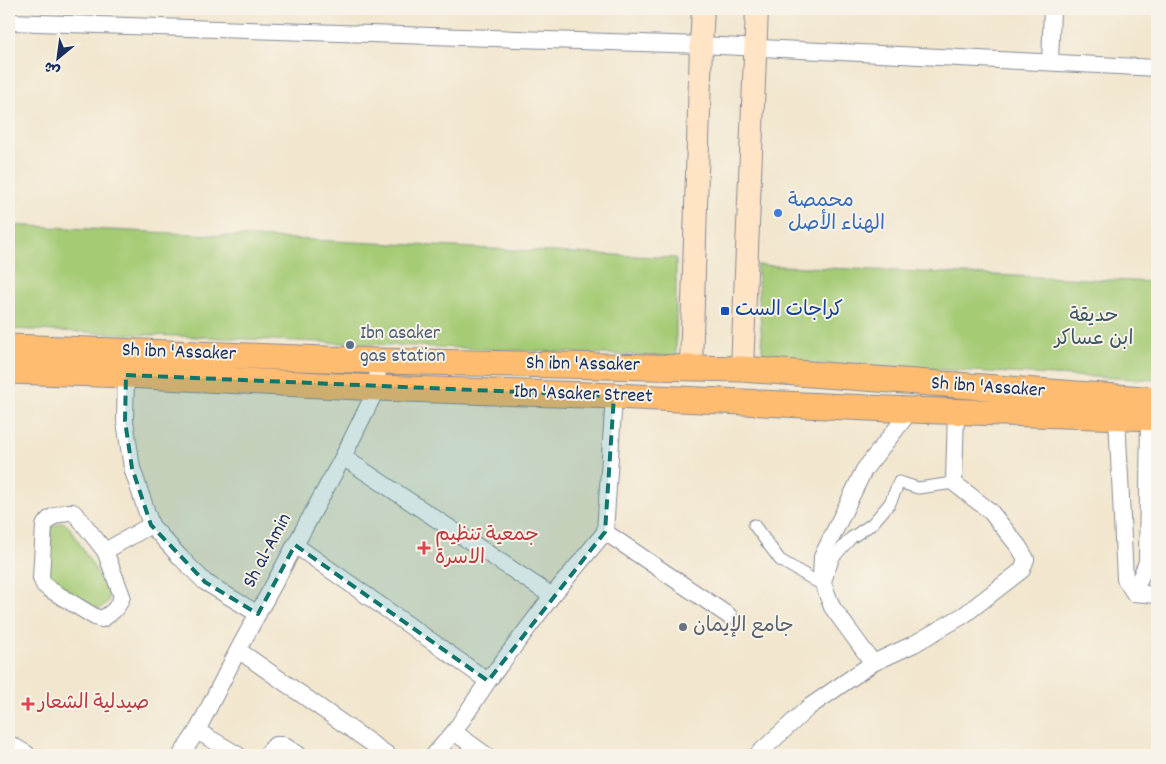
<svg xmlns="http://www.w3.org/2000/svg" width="1166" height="764" font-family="Dekko,'Playpen Sans Arabic',sans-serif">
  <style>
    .green { fill: #a5cb75; stroke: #607d6a }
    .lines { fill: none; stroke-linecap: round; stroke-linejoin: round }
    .pedestrian-casing { stroke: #868a96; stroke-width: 13 }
    .minor-casing { stroke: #868a96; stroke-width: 18 }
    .tertiary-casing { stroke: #868a96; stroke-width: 22 }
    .secondary-casing { stroke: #868a96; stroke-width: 24 }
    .primary-casing { stroke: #868a96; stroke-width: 27 }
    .pedestrian { stroke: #fff; stroke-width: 11 }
    .minor { stroke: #fff; stroke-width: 16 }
    .tertiary { stroke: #fff; stroke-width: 20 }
    .secondary { stroke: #ffe4c6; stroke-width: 22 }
    .primary { stroke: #febc70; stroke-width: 25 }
    .marked { fill: #0f766e; fill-opacity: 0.2; stroke: #0f766e; stroke-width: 4; stroke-dasharray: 10 6; stroke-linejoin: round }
    .shop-dot { fill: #3f7fe0; stroke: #f7f3e8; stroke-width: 2 }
    .transit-dot { fill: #1a4fb4; stroke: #f7f3e8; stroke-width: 2 }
    .service-dot { fill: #5c6f8a; stroke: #f7f3e8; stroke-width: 2 }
    .health-dot { fill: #e0444e; stroke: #f7f3e8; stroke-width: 2 }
    .worship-dot { fill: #6b7280; stroke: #f7f3e8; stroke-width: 2 }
    .labels { text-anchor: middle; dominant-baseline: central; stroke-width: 4; stroke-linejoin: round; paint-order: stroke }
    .shop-label { font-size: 20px; fill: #366cbe; stroke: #f7f3e8; text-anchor: start }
    .transit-label { font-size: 20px; fill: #164399; stroke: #f7f3e8; text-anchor: start }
    .park-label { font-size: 20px; fill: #3e5664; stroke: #f7f3e8 }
    .service-label { font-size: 20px; fill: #4e5e75; stroke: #f7f3e8; text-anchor: start }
    .street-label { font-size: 20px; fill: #1b2f5e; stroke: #f7f3e8 }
    .health-label { font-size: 20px; fill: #be3a42; stroke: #f7f3e8; text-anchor: start }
    .worship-label { font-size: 20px; fill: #5b616d; stroke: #f7f3e8; text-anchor: start }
  </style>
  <rect width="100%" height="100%" fill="#f7f3e8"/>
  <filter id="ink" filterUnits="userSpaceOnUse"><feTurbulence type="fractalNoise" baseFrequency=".02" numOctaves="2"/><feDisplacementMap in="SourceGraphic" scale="10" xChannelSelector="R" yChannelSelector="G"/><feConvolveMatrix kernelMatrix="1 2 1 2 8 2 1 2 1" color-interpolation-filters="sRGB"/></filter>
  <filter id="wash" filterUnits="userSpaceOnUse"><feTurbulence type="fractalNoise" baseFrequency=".0096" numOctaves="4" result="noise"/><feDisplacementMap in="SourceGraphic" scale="20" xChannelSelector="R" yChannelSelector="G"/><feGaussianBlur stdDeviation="1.12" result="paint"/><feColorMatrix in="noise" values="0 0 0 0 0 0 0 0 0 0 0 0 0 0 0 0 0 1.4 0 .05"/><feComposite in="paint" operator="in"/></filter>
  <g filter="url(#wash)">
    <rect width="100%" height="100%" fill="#f2e6ce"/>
    <!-- green -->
    <path class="green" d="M9,225L676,258V357L9,329Z
      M757,265L1157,282V380L763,361Z
      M63,522L70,528L110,594C108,602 106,606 98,609L51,579L49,572L51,527Z"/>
  </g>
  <g filter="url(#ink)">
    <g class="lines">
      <defs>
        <path id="pedestrian" d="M754,525L780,560L824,586L834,557L851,538L872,524L890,503L899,482L918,488L954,483"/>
        <path id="minor" d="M9,22L701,45L1157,68
          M1050,62L1052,9
          M126,375L125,421L132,468L151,525L180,557L205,582L258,614
          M1117,417L1125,579L1134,593L1157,595
          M343,457L552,596
          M67,512H73L79,518L105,551L122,596C119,607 112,613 102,619L95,617L49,589L44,585L41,578L44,526C49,516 57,515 67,512Z
          M605,532L729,616
          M295,545L488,681
          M105,551L151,525
          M1134,593L1147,562L1149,417
          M238,650L388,755
          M873,663L832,607L821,578L822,557L864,470L911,410
          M197,731L238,755
          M454,732L486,755
          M181,755L197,731L238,650L343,457L377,388L378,361
          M266,755L275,745H283L299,755
          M434,755L454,732L488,681L552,596L605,532L614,396
          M757,755L809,707L873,663L914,644L964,615L1022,570L1026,559L1019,547L990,511L954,483L956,411"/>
        <path id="tertiary" d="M9,746L25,755"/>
        <path id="secondary" d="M691,367L701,45L703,9
          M742,369L757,9"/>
        <path id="primary" d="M9,347L378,361L742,369L1157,400
          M9,371L126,375L377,388L614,396L911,410L1157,418"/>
      </defs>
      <!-- pedestrian casing -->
      <use href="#pedestrian" class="pedestrian-casing"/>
      <!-- minor casing -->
      <use href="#minor" class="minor-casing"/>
      <!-- tertiary casing -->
      <use href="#tertiary" class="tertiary-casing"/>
      <!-- secondary casing -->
      <use href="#secondary" class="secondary-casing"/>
      <!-- primary casing -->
      <use href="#primary" class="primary-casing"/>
      <!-- pedestrian -->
      <use href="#pedestrian" class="pedestrian"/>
      <!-- minor -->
      <use href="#minor" class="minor"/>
      <!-- tertiary -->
      <use href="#tertiary" class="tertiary"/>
      <!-- secondary -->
      <use href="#secondary" class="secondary"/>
      <!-- primary -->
      <use href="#primary" class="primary"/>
    </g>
  </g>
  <!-- marked area -->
  <path class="marked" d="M126,375L614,396L605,532L488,681L295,545L258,614L205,582L151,525L132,468L125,421Z"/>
  <!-- markers -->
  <circle class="shop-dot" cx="778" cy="213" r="5"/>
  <rect class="transit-dot" x="720" y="306" width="10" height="10" rx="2.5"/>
  <circle class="service-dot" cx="350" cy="345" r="5"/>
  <g class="health-dot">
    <path d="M421.5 540.5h5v5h5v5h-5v5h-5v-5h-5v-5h5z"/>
    <path d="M25.5 696.5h5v5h5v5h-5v5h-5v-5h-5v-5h5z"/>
  </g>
  <circle class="worship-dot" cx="683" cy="627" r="5"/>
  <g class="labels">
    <!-- shop labels -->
    <g class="shop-label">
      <text x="788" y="202">محمصة<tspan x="788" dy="23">الهناء الأصل</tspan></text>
    </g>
    <!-- transit labels -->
    <g class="transit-label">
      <text x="735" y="311">كراجات الست</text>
    </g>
    <!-- park labels -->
    <g class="park-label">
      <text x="1094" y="317">حديقة<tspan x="1094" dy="23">ابن عساكر</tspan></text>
    </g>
    <!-- service labels -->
    <g class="service-label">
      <text x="360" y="334">Ibn asaker<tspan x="360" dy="23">gas station</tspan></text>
    </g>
    <!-- street labels -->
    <g class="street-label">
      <text transform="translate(179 353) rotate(2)">Sh ibn 'Assaker</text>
      <text transform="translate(583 365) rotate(1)">Sh ibn 'Assaker</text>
      <text transform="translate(988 388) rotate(4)">Sh ibn 'Assaker</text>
      <text transform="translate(583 395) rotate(2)">Ibn 'Asaker Street</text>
      <text transform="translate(268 551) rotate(-62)">Sh al-Amin</text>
    </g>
    <!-- health labels -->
    <g class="health-label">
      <text x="435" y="536">جمعية تنظيم<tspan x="435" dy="23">الاسرة</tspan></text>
      <text x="38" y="704">صيدلية الشعار</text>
    </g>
    <!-- worship labels -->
    <g class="worship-label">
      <text x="693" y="627">جامع الإيمان</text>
    </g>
  </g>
  <!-- margin -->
  <rect width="1166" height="764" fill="none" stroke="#f7f3e8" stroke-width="30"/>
  <!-- north arrow -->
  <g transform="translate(58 58) rotate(209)" stroke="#f7f3e8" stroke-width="4" paint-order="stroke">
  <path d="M0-4L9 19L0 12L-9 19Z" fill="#1b2f5e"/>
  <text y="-8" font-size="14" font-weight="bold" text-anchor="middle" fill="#1b2f5e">ش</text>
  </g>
</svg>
